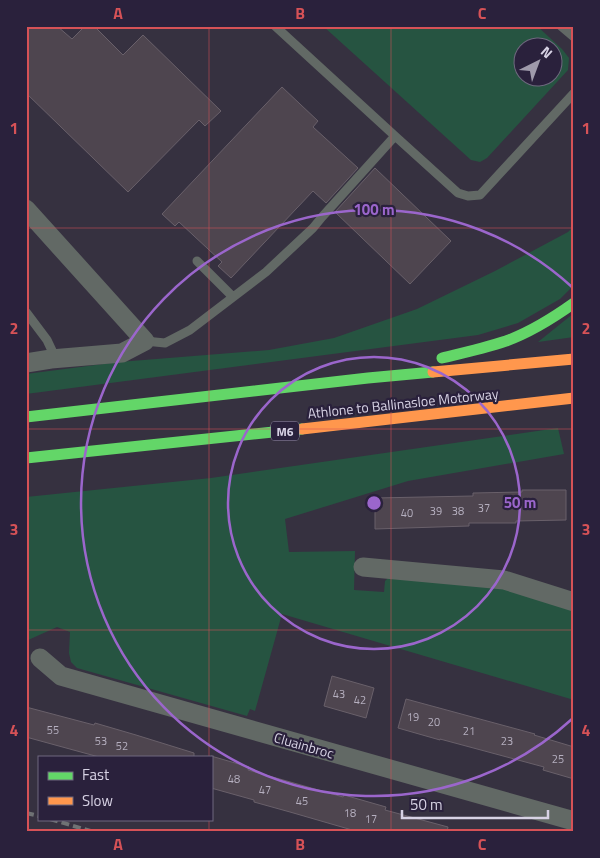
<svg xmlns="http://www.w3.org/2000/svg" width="600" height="858" font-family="'Titillium Web',sans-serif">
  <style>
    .green { fill: #265441; fill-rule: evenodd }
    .building { fill: #4e454f; stroke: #69606a }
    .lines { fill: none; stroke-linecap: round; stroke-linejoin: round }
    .lane { stroke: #626965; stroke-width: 9 }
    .street { stroke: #626965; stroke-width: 19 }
    .fast { stroke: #63d668; stroke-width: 11 }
    .slow { stroke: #ff974d; stroke-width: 11 }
    .rail { stroke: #6f7274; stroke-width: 4; stroke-dasharray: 8 4; stroke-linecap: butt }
    .grid { fill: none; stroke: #d65257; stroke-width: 1; stroke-opacity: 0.55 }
    .ring { fill: none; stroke: #9b66cc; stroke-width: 2.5 }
    .labels { text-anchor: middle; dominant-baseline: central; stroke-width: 4.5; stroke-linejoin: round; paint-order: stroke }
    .number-label { font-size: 11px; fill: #b5afbf }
    .shield { fill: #2a213c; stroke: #a39db2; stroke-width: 1 }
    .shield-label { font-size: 12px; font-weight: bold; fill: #d7d2e4 }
    .street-label { font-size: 14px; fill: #d7d2e4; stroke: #2a213c }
    .centre { fill: #9b66cc; stroke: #2a213c; stroke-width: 2.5 }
    .ring-label { font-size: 15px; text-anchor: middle; font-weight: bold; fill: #9b66cc; stroke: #2a213c; stroke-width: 4.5; stroke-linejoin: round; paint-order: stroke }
    .neatline { fill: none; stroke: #d65257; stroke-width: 2 }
    .grid-label { font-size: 16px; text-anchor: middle; font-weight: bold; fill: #d65257 }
  </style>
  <rect width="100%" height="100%" fill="#363140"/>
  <!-- green -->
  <path class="green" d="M323,26H537L562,49L569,58L568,70L487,158L480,162L471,160ZM522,48H552V78H522Z
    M574,226V285L560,299L518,323L478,335L26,394V374L119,362L269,350L334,338L417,309L495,271L568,232Z
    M574,313V337L538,342Z
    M558,428L564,454L408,481L285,519L289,552L355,551L354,590L384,592L385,581L388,578L499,587L574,608V700L282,614L255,711L250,709L247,716L77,668L71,662L69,653L70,632L57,627L26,641V497L211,478Z"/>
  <!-- building -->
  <path class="building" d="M26,26H57L72,39L85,26H94L123,55L143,35L221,111L205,126L199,120L128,192L26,93Z
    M282,87L318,121L313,127L358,168L326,203L313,191L231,278L218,266L222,262L179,222L175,226L162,214Z
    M375,168L451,241L410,284L335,212Z
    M522,490H566V520L516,521V523H469V526L375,529V498L473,496V493L522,492Z
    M332,676L374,688L366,718L324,706Z
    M406,699L535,734L534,735L574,747V779L543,770L544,767L440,739V740L398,728Z
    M26,707L94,725L95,723L136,735L194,753V757H99L26,737Z
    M211,756L249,767L248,770L343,797L344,795L386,807L385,810L448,827L447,832H359L290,812L254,802V800L211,788Z"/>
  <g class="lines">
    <!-- lane -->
    <path class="lane" d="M561,26L574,37
      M395,136L458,193L468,196L480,195L574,93
      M197,261L233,297
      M26,312L47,340L56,359
      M145,341L165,343L190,330L266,272L313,228L322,217L395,136L275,26"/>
    <!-- street -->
    <path class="street" d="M26,209L145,341L122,353L51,359L26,363
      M363,567L504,580L574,602
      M40,658L61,676L574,821"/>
    <!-- fast -->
    <path class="fast" d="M442,358C463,353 485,348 506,341C531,332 553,318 574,303
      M26,417L368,378L433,372
      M26,458L302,429"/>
    <!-- slow -->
    <path class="slow" d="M433,372L574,359
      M302,429L574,398"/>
    <!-- rail -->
    <path class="rail" d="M26,813L39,816
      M50,819L94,832"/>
  </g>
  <!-- grid -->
  <path class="grid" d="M209,26V757M391,26V832M26,228H574M26,429H574M26,630H574M209,819V832"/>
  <!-- distance rings -->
  <g class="ring">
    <circle cx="374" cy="503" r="146"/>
    <path d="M572 719A293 293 0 1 1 572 287"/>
  </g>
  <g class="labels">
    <!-- number labels -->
    <g class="number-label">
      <text x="484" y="508">37</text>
      <text x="436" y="511">39</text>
      <text x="458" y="511">38</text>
      <text x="407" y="513">40</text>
      <text x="339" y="694">43</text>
      <text x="360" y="700">42</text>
      <text x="413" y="717">19</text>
      <text x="434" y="722">20</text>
      <text x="53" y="730">55</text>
      <text x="469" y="731">21</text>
      <text x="101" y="741">53</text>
      <text x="507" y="741">23</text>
      <text x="122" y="746">52</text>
      <text x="558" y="759">25</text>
      <text x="234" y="779">48</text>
      <text x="265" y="790">47</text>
      <text x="302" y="801">45</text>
      <text x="350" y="813">18</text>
      <text x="371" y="819">17</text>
    </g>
    <!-- shield labels -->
    <rect class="shield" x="271" y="421.5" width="28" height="19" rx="4"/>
    <g class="shield-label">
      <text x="285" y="431">M6</text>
    </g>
    <!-- street labels -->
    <g class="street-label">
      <text transform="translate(403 403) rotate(-6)">Athlone to Ballinasloe Motorway</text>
      <text transform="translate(304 745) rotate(16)">Cluainbroc</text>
    </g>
  </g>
  <circle cx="374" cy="503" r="8" class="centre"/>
  <g class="ring-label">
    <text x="374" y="215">100 m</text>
    <text x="520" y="508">50 m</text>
  </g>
  <!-- border -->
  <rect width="600" height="858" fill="none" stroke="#2a213c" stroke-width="55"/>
  <!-- legend -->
  <rect x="38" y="756" width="175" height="65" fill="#2a213c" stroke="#6f687f"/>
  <rect x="48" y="772" width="25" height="8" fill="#63d668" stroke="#6f687f"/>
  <text x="82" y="780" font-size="15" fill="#d7d2e4">Fast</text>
  <rect x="48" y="797" width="25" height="8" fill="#ff974d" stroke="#6f687f"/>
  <text x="82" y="806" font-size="15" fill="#d7d2e4">Slow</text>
  <!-- north arrow -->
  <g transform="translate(538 62) rotate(42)"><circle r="24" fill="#2a213c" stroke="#6f687f"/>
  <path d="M0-4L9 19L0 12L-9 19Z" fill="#9f9aab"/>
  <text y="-8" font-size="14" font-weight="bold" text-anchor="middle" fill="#d7d2e4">N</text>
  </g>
  <!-- scale -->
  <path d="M402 810v8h146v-8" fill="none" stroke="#d7d2e4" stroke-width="2.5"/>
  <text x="410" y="810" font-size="15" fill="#d7d2e4" stroke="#2a213c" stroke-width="4" paint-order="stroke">50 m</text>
  <rect x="28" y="28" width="544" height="802" class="neatline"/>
  <g class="grid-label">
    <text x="118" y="19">A</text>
    <text x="300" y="19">B</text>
    <text x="482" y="19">C</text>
    <text x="14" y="134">1</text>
    <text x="586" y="134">1</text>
    <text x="14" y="334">2</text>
    <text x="586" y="334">2</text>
    <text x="14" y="535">3</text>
    <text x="586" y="535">3</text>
    <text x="14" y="736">4</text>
    <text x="586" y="736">4</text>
    <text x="118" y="850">A</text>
    <text x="300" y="850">B</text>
    <text x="482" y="850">C</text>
  </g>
</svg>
